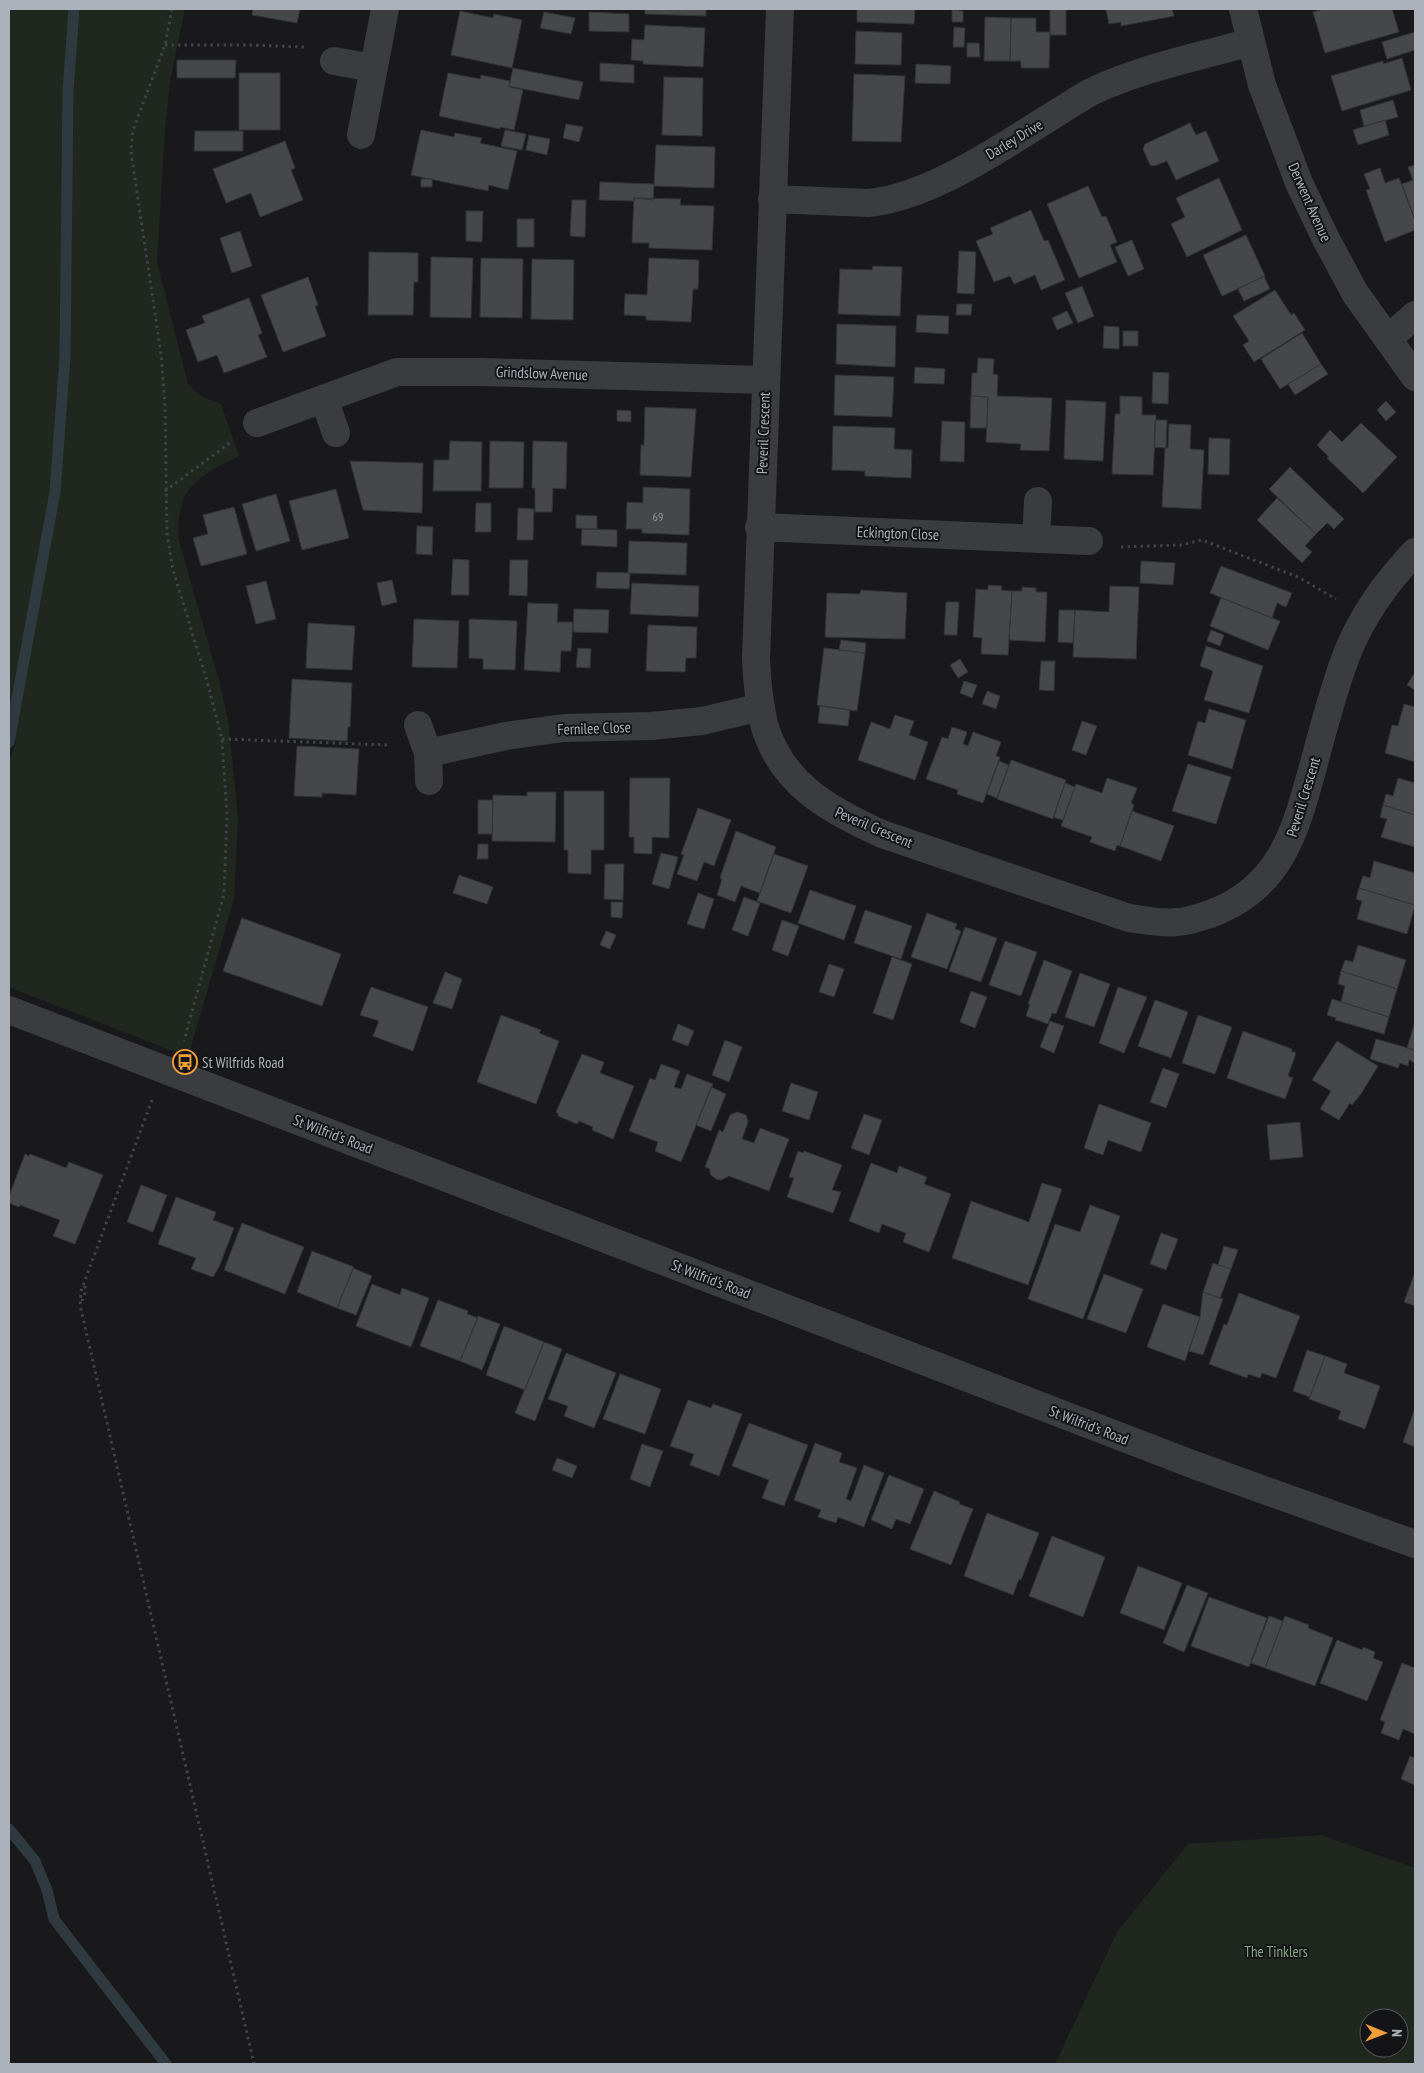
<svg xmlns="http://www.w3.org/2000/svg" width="1424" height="2073" font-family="'PT Sans Narrow',sans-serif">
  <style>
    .green { fill: #1f271f; fill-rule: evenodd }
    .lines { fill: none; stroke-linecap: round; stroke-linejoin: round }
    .stream { stroke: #2f3a40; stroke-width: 11 }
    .building { fill: #46474b; stroke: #333437 }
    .path { stroke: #404347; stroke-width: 3; stroke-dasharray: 2.5 4; stroke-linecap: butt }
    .minor { stroke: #3a3c40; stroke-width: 28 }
    .tertiary { stroke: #3a3c40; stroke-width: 28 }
    .labels { text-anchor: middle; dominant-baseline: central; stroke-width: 4; stroke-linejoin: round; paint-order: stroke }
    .number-label { font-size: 12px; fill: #92979f }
    .street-label { font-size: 15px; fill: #acb2bb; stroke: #141416 }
    .poi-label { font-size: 15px; fill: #acb2bb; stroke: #141416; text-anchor: start }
    .park-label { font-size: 15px; fill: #85a683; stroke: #141416 }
  </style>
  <rect width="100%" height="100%" fill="#19191b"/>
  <!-- green -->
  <path class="green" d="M9,9H185L170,81L165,130L157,262L188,384L200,396L221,404L239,456C197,477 174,489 179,541L218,677L228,719L238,818L234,899L188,1057L9,987V762L16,743L9,720Z
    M1321,1835L1415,1868V2064H1055L1117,1932L1188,1844ZM1369,2018H1399V2048H1369Z"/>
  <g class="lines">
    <!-- stream -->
    <path class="stream" d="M9,742L55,492L65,357L68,91L74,9
      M9,1829L35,1861L47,1890L54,1919L166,2064"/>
  </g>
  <!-- building -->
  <path class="building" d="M253,9H300L297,23L252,15Z
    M645,9H706V16L645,14Z
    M857,9H915L914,24L857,22Z
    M1050,9H1066V35H1050Z
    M1106,9H1172L1174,16L1121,26V22L1109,24Z
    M1324,9H1392L1399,32L1325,53L1313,12Z
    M952,10L963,11V22H952Z
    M460,11L493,18L494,14L522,20L512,68L451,55Z
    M544,12L575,18L571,34L540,28Z
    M589,12L629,14V32L589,31Z
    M985,17L1011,18L1010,61H984Z
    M1011,18H1036V32H1050L1049,68H1021V61H1010Z
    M645,25L705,28L703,67L643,64V61L631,60L632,39L644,40Z
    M954,27L965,28L964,47H953Z
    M856,31L902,33L901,65L855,64Z
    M1415,32V50L1387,59L1382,42Z
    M967,43H979L980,57H967Z
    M1402,58L1411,90L1342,111L1331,76L1383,61V64Z
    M177,60H236L235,78H177Z
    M600,63L634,65V83L600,81Z
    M916,64L951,66L950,84L915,83Z
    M513,68L583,82L579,100L509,86Z
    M239,73H280V130H239Z
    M448,73L480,79L481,75L510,81L509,87L523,90L514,130L500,127V129L439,116Z
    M854,74L905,76L901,142L852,141Z
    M664,77L703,78L702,136L662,135Z
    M1393,100L1398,117L1364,126L1360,110Z
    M1385,120L1389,135L1358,145L1353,130Z
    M1190,123L1196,135L1206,131L1219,161L1176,180L1167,161L1154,166L1150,165L1143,149L1145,144Z
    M566,124L583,127L579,142L563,138Z
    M421,130L454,137L455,133L482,138L480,143L517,151L508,190L489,185L488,191L411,175Z
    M505,130L526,134L522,150L501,146Z
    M195,131H243V151H194Z
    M529,135L550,139L547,155L526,150Z
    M285,141L295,168L291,170L303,200L260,217L251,193L226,203L213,169Z
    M656,145L715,147L714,188L654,186Z
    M1415,165V220L1402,184L1413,180L1408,167Z
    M1380,168L1385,183L1399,178L1415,220V230L1385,242L1366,190L1370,189L1364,174Z
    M1219,178L1242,230L1187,257L1171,224L1185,217L1176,198Z
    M421,179H432V187H421Z
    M600,182L654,184L653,200L634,198V201L599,200Z
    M1088,186L1102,217L1106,216L1117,242L1110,245L1117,262L1079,278L1047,204Z
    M634,198L681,199L680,205L714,206L712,250L649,248V243H632Z
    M572,200H586L585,237L570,236Z
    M1031,210L1044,241L1048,240L1065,280L1041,290L1035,275L1014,284L1010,276L994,282L976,241L993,234L990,228Z
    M466,211H483L482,242L466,241Z
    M517,219H534V247H517Z
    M240,231L252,266L232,273L220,238Z
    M1246,235L1265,276L1222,296L1203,255Z
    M1132,240L1144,269L1128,276L1115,247Z
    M959,251L976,252L974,294L957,293Z
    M369,252L418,253V282H414L413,315H368Z
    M431,257L473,258L471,318L430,317Z
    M481,258L523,259L522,318L480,317Z
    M649,258L699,260L698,289H693L691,322L646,320V316L624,315L625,294L647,295Z
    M532,259L574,260L573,320L531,319Z
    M873,266L902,267L900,316L838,314L840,269L872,270Z
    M1264,276L1270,289L1244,301L1238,289Z
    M308,277L318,305L315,306L326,336L283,352L261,295Z
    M1082,286L1094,316L1078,323L1065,293Z
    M1275,290L1291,315L1294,313L1305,330L1254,362L1243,345L1249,341L1233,316Z
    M249,298L262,333L258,335L267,357L224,373L217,355L198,362L186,330L205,323L202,316Z
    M957,304H972L971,315H956Z
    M1067,311L1073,323L1057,330L1052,318Z
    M917,315L949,316L948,334L916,332Z
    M837,324L896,326L895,367L836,364Z
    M1104,326L1119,327V349L1103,348Z
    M1123,331H1138V346H1123Z
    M1302,333L1321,364L1280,389L1261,359Z
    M978,358L994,359L993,374L998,375L997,396L1052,398L1049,451L1020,450L1021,444L986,442L988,397L971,396L972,373H977Z
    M1321,364L1328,374L1295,395L1288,384Z
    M915,367L945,369L944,384L914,383Z
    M1153,372L1169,373L1168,404L1152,403Z
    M835,375L894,377L892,417L834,415Z
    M971,396L988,397L987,428H970Z
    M1120,396L1142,397V415H1156L1153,475L1112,474L1115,414H1120Z
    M1066,400L1106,402L1103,461L1064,459Z
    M1386,401L1396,412L1386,421L1377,410Z
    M645,407L696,409L691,477L640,475L641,445H644Z
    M617,410L631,411V422L617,421Z
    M1155,420H1167L1166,448L1154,447Z
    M942,421L965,422L964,462L940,461Z
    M1361,423L1397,457L1363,493L1327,458L1329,457L1317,445L1330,430L1342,442Z
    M1169,424L1191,425L1190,449L1204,450L1201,509L1162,507L1165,448H1168Z
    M833,426L895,428L894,449L912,450L911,478L865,476V471L832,470Z
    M1209,438L1230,439L1229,475L1208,474Z
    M450,441L482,442L481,491H433L434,460H449Z
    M490,441L524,442L523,488H489Z
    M533,441L567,442L566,489L553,488L552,512H535V488H532Z
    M350,461L423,463L422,513L363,510Z
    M1290,467L1344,519L1334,529L1327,523L1316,534L1269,489Z
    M643,487L690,489L689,535L642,533V529H626L627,502L643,503Z
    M336,489L349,538L302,550L289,501Z
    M276,494L290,541L256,551L242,504Z
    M1277,498L1316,534L1305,546L1312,552L1302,563L1257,520Z
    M476,503H491V532H475Z
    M234,507L247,554L201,566L193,538L208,534L203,515Z
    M518,508L534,509L533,540H517Z
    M576,515L597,516V529L576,528Z
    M417,526L433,527L432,555L416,554Z
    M582,529L617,530V547L581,545Z
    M629,541L687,543L686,575L628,573Z
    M453,559L469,560V595H451Z
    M510,560H528L527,596L509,595Z
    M1141,561L1175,563L1173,585L1140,583Z
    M1221,566L1292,593L1286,607L1277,603L1272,618L1210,593Z
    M597,572L630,573L629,589L596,588Z
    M392,580L397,602L382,606L377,583Z
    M266,581L276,619L256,624L246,586Z
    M632,583L699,586L698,617L630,614Z
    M988,585L1002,586L1001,590L1012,591L1008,655L981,654L982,638L973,637L976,589L988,590Z
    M1110,586L1139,587L1136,659L1073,657L1075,610L1109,612Z
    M1022,587L1036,588V592H1047L1045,642L1009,640L1012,591H1022Z
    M861,590L907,593L905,639L825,637L827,593L860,594Z
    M1221,598L1280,621L1268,650L1210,626Z
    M946,602H959L957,635H944Z
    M528,603L558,604L557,622H573L571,651H561L560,672L524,670Z
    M574,609L609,610L608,633L573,632Z
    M1059,610H1075L1073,643L1058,642Z
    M414,619L459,621L457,668L412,667Z
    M469,619L517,621L515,670L483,669V659L469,658Z
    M308,623L355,626L352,670L306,668Z
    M648,625L697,627L696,658H686L685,672L646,671Z
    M1211,630L1224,635L1220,646L1207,641Z
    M841,640L866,643L865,653L839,650Z
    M1206,646L1263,666L1249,713L1204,700L1213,671L1200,666Z
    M578,648L591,649L590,668L576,667Z
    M824,648L865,653L857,711L817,705Z
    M960,659L968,672L958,678L950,665Z
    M1041,661H1055L1054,691L1039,690Z
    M1415,672V690L1407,685Z
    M292,679L352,683L350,727H348L347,741L289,738Z
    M964,681L977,685L972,698L960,693Z
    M987,691L1000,696L996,709L982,704Z
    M1404,704L1415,707V762L1385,753L1392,725L1398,726Z
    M820,706L850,710L848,726L818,723Z
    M1209,709L1246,720L1232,769L1188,755L1198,721L1205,723Z
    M895,715L914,721L909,735L928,742L915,780L858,760L871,722L890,729Z
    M1082,721L1097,726L1086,755L1072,750Z
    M952,727L967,732L963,744L968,746L973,732L1001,742L996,756L1000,757L983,803L957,794L958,790L926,779L942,737L948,739Z
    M297,746L359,749L356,795L322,793V797L294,796Z
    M1011,760L1066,780L1053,819L997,799Z
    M999,761L1009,765L997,798L987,794Z
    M1188,764L1231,777L1216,824L1172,811Z
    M630,778H670L669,838L652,837V854L634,853V837H629Z
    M1107,778L1137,788L1131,803L1134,805L1132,811L1120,846L1117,845L1115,851L1090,842L1092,837L1061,826L1076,784L1102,793Z
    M1398,778L1415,783V815L1383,805L1386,794L1393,796Z
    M1065,783L1075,787L1063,820L1053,817Z
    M564,791H604V850H591V874L568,873V850H564Z
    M527,792H556L555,842L492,841L493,795L527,796Z
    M478,800H493L492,834H478Z
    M1383,805L1415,815V847L1381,837L1387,819L1380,817Z
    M698,808L731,820L714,866L704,862L697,881L677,874L684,855L681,854Z
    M1132,811L1174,826L1161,861L1120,846Z
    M736,831L776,847L760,893L741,886L735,902L717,895L722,879L720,878Z
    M478,844H488V859H477Z
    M661,853L678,857L669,889L652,884Z
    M774,854L808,866L791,913L757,901Z
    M1374,861L1415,873V905L1359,888L1363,876L1370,878Z
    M605,864H624L623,900L604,899Z
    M459,875L493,887L487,904L453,893Z
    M1359,888L1415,905L1407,934L1357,919L1362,901L1356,899Z
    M810,890L856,906L844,940L798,923Z
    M698,893L714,899L704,929L687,924Z
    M744,897L760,903L748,936L732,930Z
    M611,902H623L622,918L611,917Z
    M865,910L912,926L901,959L854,943Z
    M927,913L957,924L955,929L961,931L947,969L911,957Z
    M242,918L341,954L322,1006L223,971Z
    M782,920L799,926L788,956L772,950Z
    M965,927L997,938L981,982L949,971Z
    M606,931L616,935L610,949L600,945Z
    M1005,941L1037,952L1021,996L989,985Z
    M1358,945L1406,960L1397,989L1341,971L1345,960L1353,962Z
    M892,957L912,964L893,1020L873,1013Z
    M1044,960L1072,971L1056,1014L1052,1013L1048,1024L1026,1016L1030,1004H1028Z
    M829,964L844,969L834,997L819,992Z
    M1341,971L1397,989L1389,1017L1341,1002L1345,986L1338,984Z
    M445,972L462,979L452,1009L433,1003Z
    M1080,973L1110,984L1094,1027L1065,1017Z
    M371,987L428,1007L413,1051L373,1036L379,1021L360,1015Z
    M1118,987L1147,997L1124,1053L1099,1043Z
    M971,991L987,997L975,1028L960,1022Z
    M1332,999L1389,1017L1384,1034L1335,1020L1336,1018L1327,1015Z
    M1155,1000L1188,1012L1171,1058L1138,1046Z
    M501,1015L541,1030L539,1033L559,1041L536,1104L477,1082Z
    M1198,1015L1232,1027L1215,1074L1182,1063Z
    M1050,1021L1064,1026L1054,1053L1040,1047Z
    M1415,1022V1050L1407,1048Z
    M678,1024L694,1031L688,1046L672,1040Z
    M1243,1031L1292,1049L1291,1051L1296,1053L1288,1076L1293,1078L1285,1099L1227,1078Z
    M1376,1039L1415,1050V1063L1409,1060L1408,1066L1400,1063L1398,1068L1370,1059Z
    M725,1040L742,1047L729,1082L712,1075Z
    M1337,1041L1378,1066L1361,1094L1352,1105L1350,1103L1339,1120L1320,1109L1331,1091L1312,1080Z
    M582,1054L604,1062L600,1073L634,1086L613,1139L592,1130L593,1127L579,1121L577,1124L558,1116V1113L556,1112Z
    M661,1064L680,1071L674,1087L681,1089L687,1074L713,1084L681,1162L655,1151L658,1142L629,1131L650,1078L655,1080Z
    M1163,1068L1179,1074L1166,1108L1150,1102Z
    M791,1083L818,1092L809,1120L782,1111Z
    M711,1087L726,1094L711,1131L696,1125Z
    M1099,1104L1151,1123L1141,1152L1108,1140L1103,1155L1084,1148Z
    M737,1112L746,1115L748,1122L742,1139L754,1143L760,1128L789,1139L769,1191L729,1176L721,1180L716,1179L710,1174V1169L705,1167L719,1130L723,1132L730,1115Z
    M864,1114L882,1120L869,1155L851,1148Z
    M1300,1122L1303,1157L1270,1160L1267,1125Z
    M798,1151L803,1153L804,1151L842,1165L832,1190L841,1192L833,1213L787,1197L794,1178L789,1177Z
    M25,1154L29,1156L30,1154L66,1168L69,1162L103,1175L75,1244L53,1236L60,1220L20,1205L19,1207L9,1203V1196Z
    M871,1163L897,1173L899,1166L927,1177L924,1184L951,1194L929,1252L903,1242L906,1233L882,1224L879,1233L849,1221Z
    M1042,1183L1062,1189L1028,1285L952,1258L971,1201L1029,1222Z
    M141,1185L167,1195L153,1232L127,1222Z
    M176,1197L216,1212L213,1220L234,1228L219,1267L213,1277L191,1269L196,1258L158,1244Z
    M1090,1205L1120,1216L1083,1319L1028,1299L1055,1224L1080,1232Z
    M242,1223L304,1247L285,1294L224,1270Z
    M1161,1233L1178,1239L1166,1270L1150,1264Z
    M1224,1246L1238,1250L1231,1269L1218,1265Z
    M312,1251L354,1267L337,1308L297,1292Z
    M1213,1263L1231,1269L1220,1298L1203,1292Z
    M353,1268L372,1276L356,1315L337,1308Z
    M1415,1272V1306L1404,1302Z
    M1104,1274L1143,1289L1126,1333L1087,1319Z
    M372,1284L400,1295L402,1288L429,1298L411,1347L356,1326Z
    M1203,1292L1223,1299L1203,1355L1189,1351L1200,1317Z
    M1239,1293L1300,1316L1276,1378L1262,1373L1260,1378L1248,1374L1247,1378L1209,1364L1224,1324L1227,1325Z
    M438,1300L468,1311L467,1314L478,1318L460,1361L420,1346Z
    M1163,1304L1200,1317L1185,1361L1147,1347Z
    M478,1316L500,1324L482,1370L460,1361Z
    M504,1326L544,1342L525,1390L486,1375Z
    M544,1342L562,1349L535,1421L515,1413Z
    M1307,1350L1325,1356L1310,1397L1293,1391Z
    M566,1353L616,1373L594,1428L564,1416L568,1406L548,1399Z
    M1325,1356L1347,1364L1344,1373L1380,1386L1365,1429L1338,1419L1341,1411L1309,1399Z
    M620,1374L661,1389L645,1434L603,1419Z
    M688,1400L711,1408L713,1404L742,1414L719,1476L690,1465L694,1454L670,1446Z
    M1415,1408V1447L1403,1442Z
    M749,1423L808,1445L784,1506L762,1498L769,1480L732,1466Z
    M815,1443L842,1453L839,1462L857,1468L846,1499L851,1501L864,1465L884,1473L864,1527L838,1517L836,1523L818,1517L821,1510L794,1500Z
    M642,1444L663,1451L650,1487L630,1479Z
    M557,1458L577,1466L572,1478L552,1470Z
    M889,1475L924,1489L910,1524L896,1519L892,1529L871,1520Z
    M934,1491L960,1502L959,1504L973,1509L951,1565L910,1549Z
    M987,1513L1039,1533L1021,1580L1019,1579L1013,1595L964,1576Z
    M1052,1536L1105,1557L1083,1617L1029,1596Z
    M1138,1566L1182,1583L1164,1630L1120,1613Z
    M1187,1585L1208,1593L1184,1652L1163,1643Z
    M1209,1597L1267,1618L1249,1667L1191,1646Z
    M1269,1616L1283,1621L1265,1668L1251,1663Z
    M1285,1616L1309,1625L1308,1628L1333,1638L1315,1686L1265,1668Z
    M1337,1640L1362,1650L1363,1647L1375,1652L1373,1658L1383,1662L1367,1701L1320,1683Z
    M1402,1663L1415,1668V1734L1403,1729L1399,1740L1381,1733L1385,1722L1380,1720Z
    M1410,1756L1415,1758V1785L1401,1779Z"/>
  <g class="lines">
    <!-- path -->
    <path class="path" d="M172,9L165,45L133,130L131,152L161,354L165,406L167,534L173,570L207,681L222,739L227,814L224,894L184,1041
      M165,45H249L304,47
      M165,491L231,442
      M1121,547L1181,545L1202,540L1298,577L1336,599
      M222,739L389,745
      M152,1100L81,1291L80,1305L254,2064
      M82,1301L85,1293V1283"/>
    <!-- minor -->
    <path class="minor" d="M780,9L756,659C757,681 759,703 764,724C781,784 829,810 882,834L1129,918C1145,920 1161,924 1177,922C1188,922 1200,917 1210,914C1282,888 1296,829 1314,763C1324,726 1334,687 1348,651C1364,613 1387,581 1415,552
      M1243,9L1262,85L1299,183L1326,239L1355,293L1415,377
      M334,61L373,68
      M361,135L385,9
      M772,199L868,203C930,197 1000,148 1052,116C1065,108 1078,99 1091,92C1141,68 1198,57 1251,42
      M1388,339L1415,315
      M324,399L336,433
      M257,423L397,372H479L765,380
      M759,527L1089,541
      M1036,539L1038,501
      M418,725L428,753L429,781
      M428,753L506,736L564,728L651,726L702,721L761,707"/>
    <!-- tertiary -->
    <path class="tertiary" d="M9,1010L1197,1466L1415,1544"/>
  </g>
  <!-- icons -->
  <defs>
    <symbol id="bus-ring" viewBox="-11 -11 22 22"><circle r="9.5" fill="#141416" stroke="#f29e3a" stroke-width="1.5"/><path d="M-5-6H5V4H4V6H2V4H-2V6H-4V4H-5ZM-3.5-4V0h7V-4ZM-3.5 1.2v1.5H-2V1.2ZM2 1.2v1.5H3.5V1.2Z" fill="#f29e3a"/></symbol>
  </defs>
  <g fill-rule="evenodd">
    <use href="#bus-ring" x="171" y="1048" width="28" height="28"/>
  </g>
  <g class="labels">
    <!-- number labels -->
    <g class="number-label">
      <text x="658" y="516">69</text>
    </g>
    <!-- street labels -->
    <g class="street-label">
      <text transform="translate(1014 139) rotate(-31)">Darley Drive</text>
      <text transform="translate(1310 202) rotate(66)">Derwent Avenue</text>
      <text transform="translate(542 373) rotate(2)">Grindslow Avenue</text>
      <text transform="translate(763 433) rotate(-88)">Peveril Crescent</text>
      <text transform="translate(898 533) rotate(2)">Eckington Close</text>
      <text transform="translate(594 728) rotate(-2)">Fernilee Close</text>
      <text transform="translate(1303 797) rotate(-73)">Peveril Crescent</text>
      <text transform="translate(874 827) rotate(23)">Peveril Crescent</text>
      <text transform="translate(333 1134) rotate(21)">St Wilfrid's Road</text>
      <text transform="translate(711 1279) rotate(21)">St Wilfrid's Road</text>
      <text transform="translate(1089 1425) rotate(21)">St Wilfrid's Road</text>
    </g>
    <!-- poi labels -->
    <g class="poi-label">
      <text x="202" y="1062">St Wilfrids Road</text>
    </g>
    <!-- park labels -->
    <g class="park-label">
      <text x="1276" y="1951">The Tinklers</text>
    </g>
  </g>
  <!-- border -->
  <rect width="1424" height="2073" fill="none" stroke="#acb2bb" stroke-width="20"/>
  <!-- north arrow -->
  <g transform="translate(1384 2033) rotate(91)"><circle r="24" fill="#141416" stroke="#515358"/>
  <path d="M0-4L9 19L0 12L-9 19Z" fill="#f29e3a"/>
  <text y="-8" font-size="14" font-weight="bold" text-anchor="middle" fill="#acb2bb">N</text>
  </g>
</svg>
